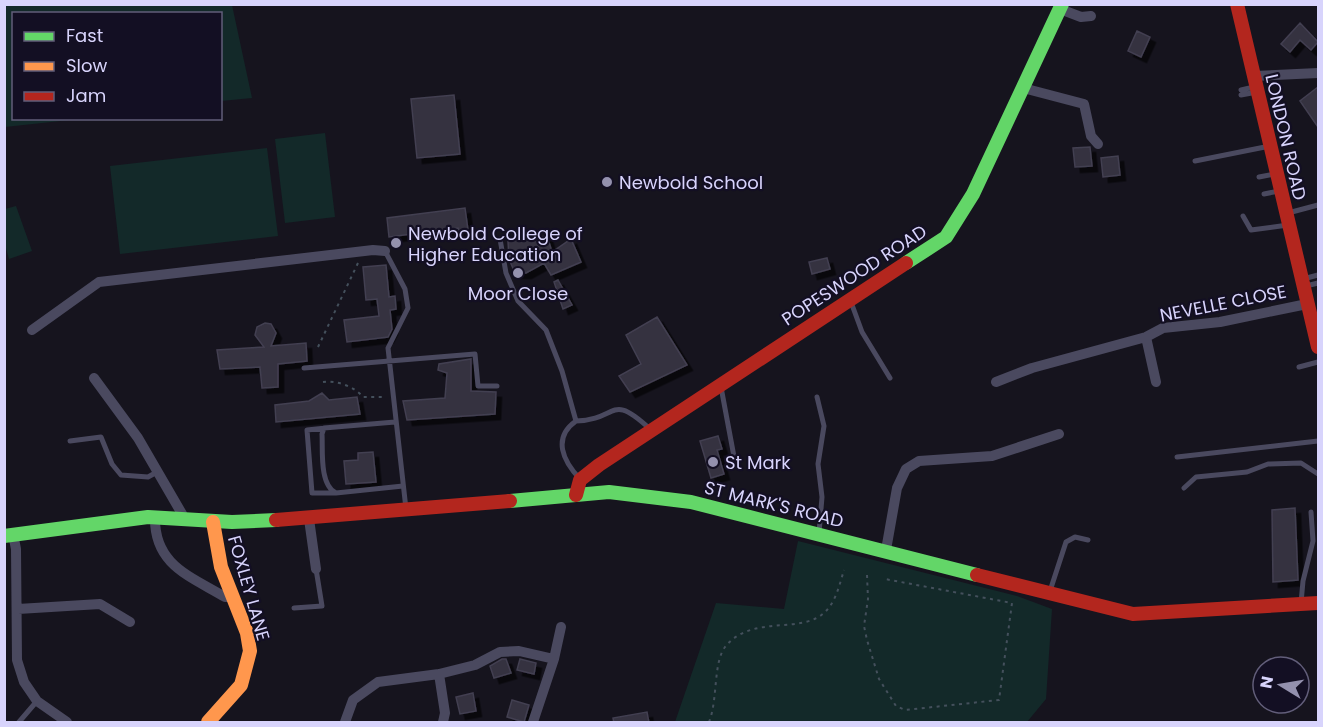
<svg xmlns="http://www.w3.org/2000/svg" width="1323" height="727" font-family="Poppins,sans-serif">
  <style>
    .green { fill: #132929 }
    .building { fill: #343240; stroke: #433f51; stroke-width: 1.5; filter: url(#shadow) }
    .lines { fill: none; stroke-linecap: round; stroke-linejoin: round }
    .path { stroke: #44505c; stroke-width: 2; stroke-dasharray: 3 4.5; stroke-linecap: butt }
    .lane { stroke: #4a495f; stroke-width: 5 }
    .street { stroke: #4a495f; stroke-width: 10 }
    .fast { stroke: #63d668; stroke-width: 14 }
    .slow { stroke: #ff974d; stroke-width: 14 }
    .jam { stroke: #b3261e; stroke-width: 14 }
    .poi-dot { fill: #9491ae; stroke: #130f23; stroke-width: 2 }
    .labels { text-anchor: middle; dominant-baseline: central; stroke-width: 4.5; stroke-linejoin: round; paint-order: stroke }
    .street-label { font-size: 18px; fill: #d8d4fc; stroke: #130f23 }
    .poi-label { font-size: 18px; fill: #d8d4fc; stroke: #130f23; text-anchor: start }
  </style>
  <defs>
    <filter id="shadow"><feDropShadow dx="5.5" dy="5.5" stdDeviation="0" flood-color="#0009"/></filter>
  </defs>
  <rect width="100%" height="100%" fill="#16141e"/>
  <!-- green -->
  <path class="green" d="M4,5H232L252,98L221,101L220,14H14V118L79,119L5,127Z
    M325,133L335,217L285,223L275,139Z
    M267,148L278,236L120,254L110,166Z
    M16,206L32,251L9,259L5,245V209Z
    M798,541L1017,596L1052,609L1046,699L1027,722H675L716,603L784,609Z"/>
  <!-- building -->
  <path class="building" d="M1300,23L1318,42L1311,50L1300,40L1290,52L1281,44Z
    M1137,31L1150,37L1141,57L1128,51Z
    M1318,87V127L1300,101Z
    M454,95L460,154L417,158L411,99Z
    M1090,147L1092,166L1075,167L1073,148Z
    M1118,156L1120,175L1103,177L1101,158Z
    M465,208L468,230L459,231L458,228L389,237L387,218Z
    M547,236L552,252L571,239L581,262L551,275L544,263L526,273H515L509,259L508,241Z
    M827,258L830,269L812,274L809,262Z
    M386,265L389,297L395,296L396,309L390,310L392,329L388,337L347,342L344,320L379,316L377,299L366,300L363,267Z
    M558,280L572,305L563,309L554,282Z
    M657,317L687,365L630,392L619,376L641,364L626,335Z
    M265,323L271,324L276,333L271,346L306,343L307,361L278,364V387L262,388L260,367L220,369L217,350L264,347L255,335L257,327Z
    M471,359V391L496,392L495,414L407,420L403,401L445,398L447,373L438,370L439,364Z
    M322,393L329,400L357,397L360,414L276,422L275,405L309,401Z
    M718,436L722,449L717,450L724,474L711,478L700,441Z
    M373,452L376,482L346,484L344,461L358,460V453Z
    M1295,508L1298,580L1273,582L1272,510Z
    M502,659H506L511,673L494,678L490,666Z
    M520,659L536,663L534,674L517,670Z
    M473,693L476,711L460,714L456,697Z
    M512,700L529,705L524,722L507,717Z
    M647,712L649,723H614L613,718Z"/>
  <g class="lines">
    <!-- path -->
    <path class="path" d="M318,347L358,263
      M323,382C337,380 355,387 363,397H386
      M867,575L868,599L864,626L867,640L879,679L896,706L905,710L999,700L1012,603L885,579
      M709,722C718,700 713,663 725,647C752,613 802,636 826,611C836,601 840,583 844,570"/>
    <!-- lane -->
    <path class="lane" d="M1241,90L1254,87
      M1241,95L1257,92
      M1195,161L1270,146
      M1259,177L1275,174
      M1264,194L1279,191
      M1288,213L1318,205
      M1243,216L1251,230L1288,225
      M500,239L506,273L518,301L546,330L562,371L576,421C552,438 563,461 580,479
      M385,251L405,289L408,308L388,348L406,509
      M1303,279L1318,275
      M1306,286L1318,283
      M851,302L862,332L890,378
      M1299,367L1318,362
      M304,368L475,354L478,386H497
      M721,387L735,462
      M817,397L824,426L818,464L822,497L819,533
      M576,421C619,420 609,391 650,429
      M395,422L324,428L322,434C323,449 319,485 336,493L403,486
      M326,428L307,430L312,493H334
      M70,441L101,437L112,464L121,475L148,477L157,472
      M1177,457L1318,441
      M1184,488L1196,477L1247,472L1268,464L1301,463L1318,474
      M1050,591L1066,542L1075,537L1088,540
      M1301,603L1303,581L1313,541L1311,512
      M294,608L322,606L316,569
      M19,722L37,701"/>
    <!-- street -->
    <path class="street" d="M1060,9L1081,17L1091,16
      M1254,76L1318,73
      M1023,88L1084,104L1091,136L1098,144
      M32,330L99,282L373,250L385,251
      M1146,337L1156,382
      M94,378L138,438L185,519
      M996,382L1032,368L1146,337L1163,328L1220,322L1307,304
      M155,517C154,565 190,576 225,597H233
      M309,519L316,569
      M13,534L16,549L17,660L24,682L37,701L67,722
      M886,550L897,488L906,469L919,461L992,456L1059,434
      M18,609L100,604L130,622
      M439,674L445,713L443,722
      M345,722L353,700L378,682L439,674L475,665L500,652L519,651L554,659
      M533,722L554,659L561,627"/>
    <!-- fast -->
    <path class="fast" d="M906,263L946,237L973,194L1062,4
      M510,501L609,492L691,502L977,575
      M4,536L148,517L232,522L276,520"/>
    <!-- slow -->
    <path class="slow" d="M208,722L241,685L250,651L247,633L221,567L213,522"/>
    <!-- jam -->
    <path class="jam" d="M1237,4L1318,347
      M576,495L580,480L599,465L906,263
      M276,520L510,501
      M977,575L1133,614L1318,603"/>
  </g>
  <!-- markers -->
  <g class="poi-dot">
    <circle cx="607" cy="182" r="6"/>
    <circle cx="396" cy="243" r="6"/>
    <circle cx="518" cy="273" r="6"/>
    <circle cx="713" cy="462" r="6"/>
  </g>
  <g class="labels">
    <!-- street labels -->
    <g class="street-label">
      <text transform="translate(1286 137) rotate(77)">LONDON ROAD</text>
      <text transform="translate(854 275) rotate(-33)">POPESWOOD ROAD</text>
      <text transform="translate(1223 303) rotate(-11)">NEVELLE CLOSE</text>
      <text transform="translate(774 504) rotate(14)">ST MARK'S ROAD</text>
      <text transform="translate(249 588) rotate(74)">FOXLEY LANE</text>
    </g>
    <!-- poi labels -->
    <g class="poi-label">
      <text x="619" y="182">Newbold School</text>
      <text x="408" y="233">Newbold College of<tspan x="408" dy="21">Higher Education</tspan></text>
      <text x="518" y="293" text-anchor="middle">Moor Close</text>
      <text x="725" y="462">St Mark</text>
    </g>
  </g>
  <!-- border -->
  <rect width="1323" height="727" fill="none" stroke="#d8d4fc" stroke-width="12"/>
  <!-- legend -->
  <rect x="12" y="12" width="210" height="108" fill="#130f23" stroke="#625e7a" stroke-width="1.5"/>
  <rect x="24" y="32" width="30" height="9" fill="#63d668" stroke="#625e7a" stroke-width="1.5"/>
  <text x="66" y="42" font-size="18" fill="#d8d4fc">Fast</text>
  <rect x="24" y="62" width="30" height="9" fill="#ff974d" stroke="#625e7a" stroke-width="1.5"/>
  <text x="66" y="72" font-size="18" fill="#d8d4fc">Slow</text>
  <rect x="24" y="92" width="30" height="9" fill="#b3261e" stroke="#625e7a" stroke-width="1.5"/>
  <text x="66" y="102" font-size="18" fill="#d8d4fc">Jam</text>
  <!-- north arrow -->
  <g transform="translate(1281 685) rotate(281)"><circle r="28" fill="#130f23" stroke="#625e7a" stroke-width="1.5"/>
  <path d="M0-4.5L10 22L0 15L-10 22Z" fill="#9491ae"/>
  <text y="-9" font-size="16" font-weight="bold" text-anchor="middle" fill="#d8d4fc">N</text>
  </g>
</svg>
